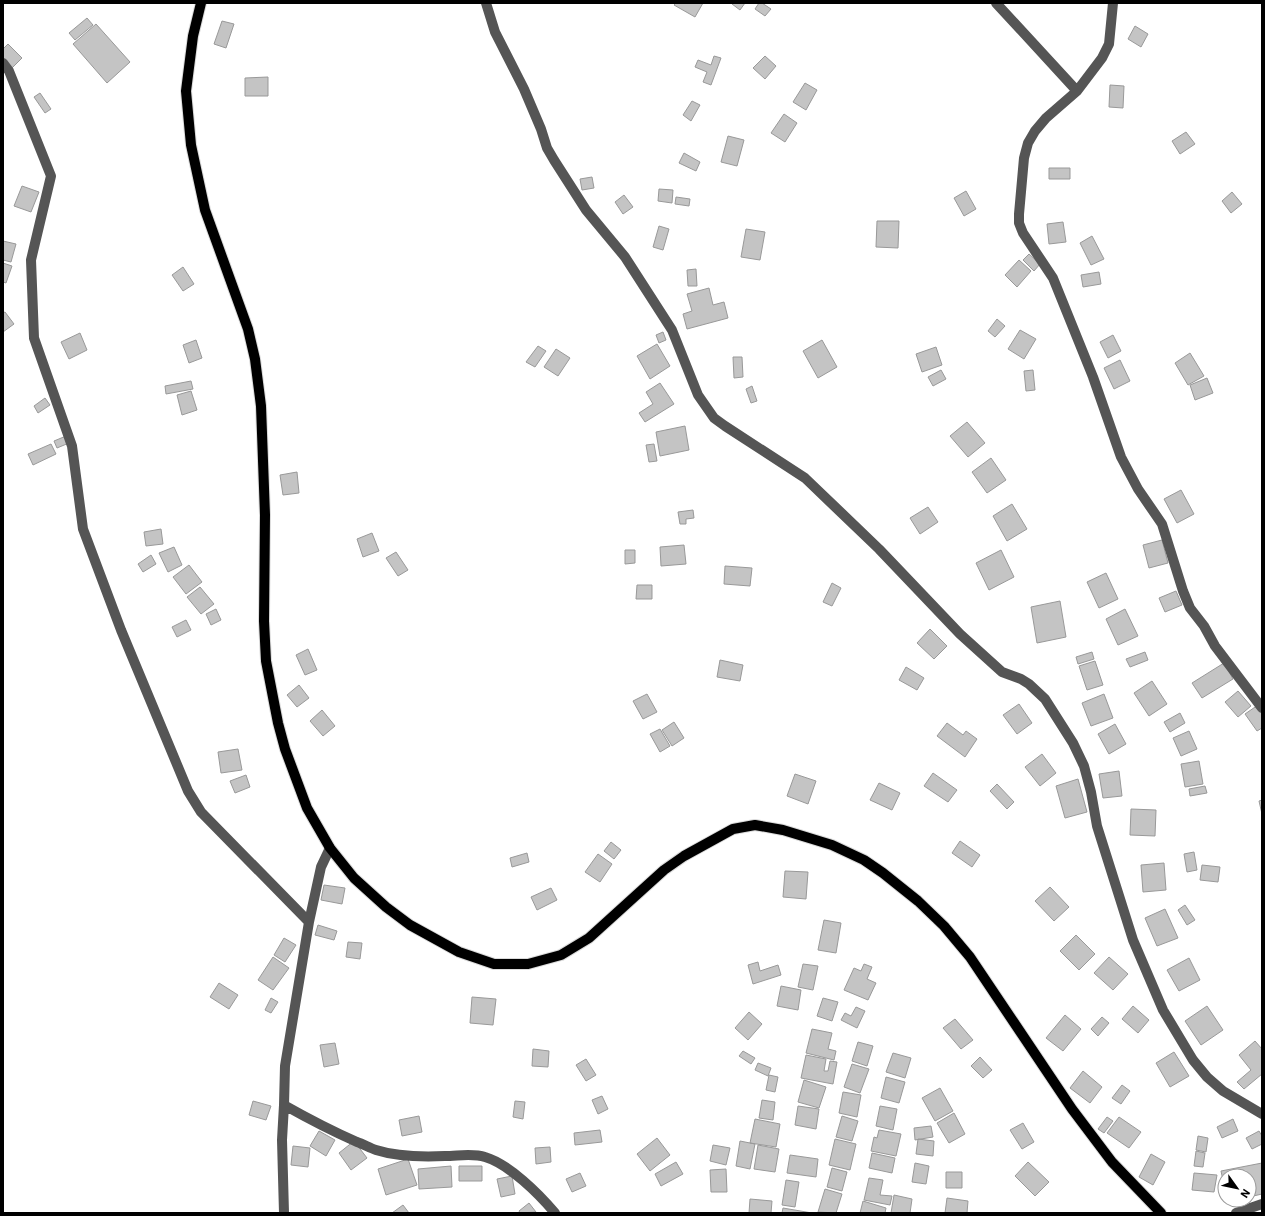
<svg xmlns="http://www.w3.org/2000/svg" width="1265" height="1216" font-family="'IBM Plex Sans',sans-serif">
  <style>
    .building { fill: #c4c4c4; stroke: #999 }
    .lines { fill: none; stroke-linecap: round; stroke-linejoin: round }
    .major-casing { stroke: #dbdbdb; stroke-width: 12 }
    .minor { stroke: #555; stroke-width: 10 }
    .major { stroke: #000; stroke-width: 10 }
  </style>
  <rect width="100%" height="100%" fill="#fff"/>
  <!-- building -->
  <path class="building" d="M676,3H703L695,17L674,5Z
    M733,3H745L740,10L732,4Z
    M759,3H762L771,9L765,16L755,9Z
    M87,18L93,25L75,40L69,33Z
    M222,21L234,24L226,48L214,44Z
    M96,24L130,62L107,83L73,44Z
    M1135,26L1148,34L1141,47L1128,39Z
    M8,44L22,58L12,68L3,59V49Z
    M714,56L721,58L711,85L703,82L707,72L695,67L698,60L711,65Z
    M765,56L776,66L765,79L753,68Z
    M268,77V96H245V78Z
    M805,83L817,90L806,110L793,102Z
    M1110,85L1124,86L1123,108L1109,107Z
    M40,93L51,109L45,113L34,97Z
    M692,101L700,105L691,121L683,115Z
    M784,114L797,123L785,142L771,133Z
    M1186,132L1195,144L1180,154L1172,141Z
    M728,136L744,140L737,166L721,162Z
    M684,153L700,162L696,171L679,163Z
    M1049,168H1070V179H1049Z
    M592,177L594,188L582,190L580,179Z
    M22,186L39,192L31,212L14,206Z
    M659,189L673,190L672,203L658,201Z
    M966,191L976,209L964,216L954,198Z
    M1232,192L1242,204L1231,213L1222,201Z
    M624,195L633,207L623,214L615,202Z
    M676,197L690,199L689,206L675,204Z
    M877,221H899L898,248L876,247Z
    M1063,222L1066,242L1049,244L1047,224Z
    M659,226L669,229L663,250L653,247Z
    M746,229L765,232L760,260L741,257Z
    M1092,236L1104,259L1091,265L1080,243Z
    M3,241L16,244L11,262L3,260Z
    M1029,254L1040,264L1034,271L1023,260Z
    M1019,260L1031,271L1017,287L1005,275Z
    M3,263L12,266L6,283L3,282Z
    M183,267L194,284L183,291L172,275Z
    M696,269L697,286H688L687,270Z
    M1099,272L1101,284L1083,287L1081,275Z
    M709,288L713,305L724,302L728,318L687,329L683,314L692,311L687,294Z
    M5,312L14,324L3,332V313Z
    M997,319L1005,326L995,337L988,331Z
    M1020,330L1036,339L1024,359L1008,349Z
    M663,332L666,340L659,343L656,335Z
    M80,333L87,350L69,359L61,342Z
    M1113,335L1121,351L1108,358L1100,342Z
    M196,340L202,358L189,363L183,345Z
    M822,340L837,367L818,378L803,351Z
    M657,344L670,366L650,379L637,356Z
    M538,346L546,351L535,367L526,362Z
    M936,347L942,365L922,372L916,354Z
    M556,349L570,358L558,376L544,367Z
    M1190,353L1204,376L1188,385L1175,363Z
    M733,357H742L743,377L734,378Z
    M1120,360L1130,381L1114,389L1104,368Z
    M941,370L946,379L933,386L928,377Z
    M1033,370L1035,390L1026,391L1024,371Z
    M1207,378L1213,393L1195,400L1190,385Z
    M191,381L193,389L166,394L165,386Z
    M660,383L674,404L645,422L639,413L653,404L646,392Z
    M752,386L757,401L751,403L746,389Z
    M191,391L197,410L182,415L177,395Z
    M45,398L50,405L38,413L34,406Z
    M967,422L985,443L968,457L950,436Z
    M685,426L689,450L660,456L656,432Z
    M66,436L69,443L57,448L54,441Z
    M51,444L56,454L33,465L28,454Z
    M654,444L657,461L649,462L646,445Z
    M991,458L1006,480L987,493L972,472Z
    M297,472L299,493L283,495L280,475Z
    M1181,490L1194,514L1177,523L1164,499Z
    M1012,504L1027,529L1007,541L993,516Z
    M928,507L938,522L920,534L910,518Z
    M693,510L694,518L686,519V524H680L678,512Z
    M161,529L163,544L146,546L144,532Z
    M372,533L379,551L363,557L357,539Z
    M1162,540L1168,563L1149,568L1143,545Z
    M684,545L686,564L661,566L660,547Z
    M174,547L182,565L168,572L159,553Z
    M625,550H635V563L625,564Z
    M1001,550L1014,577L989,590L976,563Z
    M396,552L408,570L398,576L386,558Z
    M151,555L156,564L143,572L138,564Z
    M189,565L202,582L186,594L173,577Z
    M725,566L752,568L750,586L724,584Z
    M1106,573L1118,599L1099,608L1087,582Z
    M832,583L841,588L832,606L823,602Z
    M637,585H652V599H636Z
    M200,587L214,604L201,614L187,597Z
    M1176,591L1182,605L1165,612L1159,598Z
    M1060,601L1066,637L1037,643L1031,607Z
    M216,609L221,620L211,625L206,614Z
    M1125,609L1138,636L1118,645L1106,619Z
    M186,620L191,630L177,637L172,627Z
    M930,629L947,646L934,659L917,643Z
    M308,649L317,670L305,675L296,655Z
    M1092,652L1094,659L1078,664L1076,657Z
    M1145,652L1148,660L1130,667L1126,659Z
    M720,660L743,665L740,681L717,677Z
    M1095,661L1103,685L1087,690L1079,666Z
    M1224,663L1233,679L1202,698L1192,683Z
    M906,667L924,678L917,690L899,680Z
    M1152,681L1167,704L1149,716L1134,693Z
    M299,685L309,698L297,707L287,695Z
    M1238,691L1251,706L1238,717L1225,702Z
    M647,694L657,712L643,719L633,701Z
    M1104,694L1113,718L1091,726L1082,703Z
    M1019,704L1032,723L1017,734L1003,715Z
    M1258,705L1262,711V728L1257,731L1245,714Z
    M322,710L335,726L323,736L310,721Z
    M1180,713L1185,723L1170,732L1164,722Z
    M674,722L684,738L672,746L662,730Z
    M947,723L963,735L966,731L977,739L965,757L937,736Z
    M1115,724L1126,744L1109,754L1098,734Z
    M660,729L670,746L660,752L650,734Z
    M1189,731L1197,749L1181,756L1173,738Z
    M238,749L242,770L221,773L218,752Z
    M1042,754L1056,773L1040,786L1025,767Z
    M1199,761L1203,784L1185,787L1181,764Z
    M1119,771L1122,796L1103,798L1099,774Z
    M933,773L957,790L948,802L924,786Z
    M795,774L816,781L808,804L787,796Z
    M246,775L250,787L235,793L230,781Z
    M1078,779L1087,812L1065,818L1056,786Z
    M879,783L900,793L892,810L870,800Z
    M997,784L1014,802L1007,809L990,791Z
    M1205,786L1207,793L1190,796L1189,789Z
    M1262,800V814L1259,801Z
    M1131,809L1156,810L1155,836L1130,835Z
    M960,841L980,855L972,867L952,853Z
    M611,842L621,850L614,859L604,851Z
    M1194,852L1197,870L1187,872L1184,854Z
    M527,853L529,862L512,867L510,858Z
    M598,854L612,864L600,882L585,872Z
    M1164,863L1166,890L1143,892L1141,865Z
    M1202,865L1220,867L1218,882L1200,880Z
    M785,871L808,872L806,899L783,897Z
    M324,885L345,888L342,904L321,900Z
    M1050,887L1069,907L1054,921L1035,901Z
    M551,888L557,900L537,910L531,897Z
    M1185,905L1195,920L1187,925L1178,910Z
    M1165,909L1178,938L1157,946L1145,918Z
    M824,920L841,923L836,953L818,950Z
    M318,925L337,931L334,940L315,935Z
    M1076,935L1095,954L1079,970L1060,951Z
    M284,938L296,945L285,962L274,955Z
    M348,942L362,943L360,959L346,957Z
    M273,957L289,968L273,990L258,980Z
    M1109,957L1128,974L1113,990L1094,973Z
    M1189,958L1200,980L1179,991L1167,970Z
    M758,962L760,971L778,965L781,975L753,984L748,965Z
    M803,964L818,966L813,990L798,987Z
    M864,964L872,967L867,979L876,983L868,1000L844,990L854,968L861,971Z
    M219,983L238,995L229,1009L210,997Z
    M781,986L801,990L798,1010L777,1006Z
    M472,997L496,999L493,1025L470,1023Z
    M271,998L278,1002L271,1013L265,1010Z
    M823,998L838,1002L832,1021L817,1016Z
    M1133,1006L1149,1020L1138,1033L1122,1019Z
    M1207,1006L1223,1030L1201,1045L1185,1021Z
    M856,1007L865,1011L857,1028L841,1020L845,1013L851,1016Z
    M749,1012L762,1024L748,1040L735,1028Z
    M1065,1015L1081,1029L1063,1051L1046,1038Z
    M1102,1017L1109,1023L1098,1036L1091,1029Z
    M955,1019L973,1040L961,1049L943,1028Z
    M812,1029L832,1033L828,1049L836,1051L834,1060L806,1053Z
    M1255,1041L1262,1049V1074L1244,1089L1237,1082L1251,1070L1239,1055Z
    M858,1042L873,1046L867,1066L852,1061Z
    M335,1043L339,1064L324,1067L320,1045Z
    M533,1049L549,1051L548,1067L532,1066Z
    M743,1051L755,1058L751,1064L739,1056Z
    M1174,1052L1189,1076L1170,1087L1156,1063Z
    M893,1053L911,1058L905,1078L886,1072Z
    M806,1055L826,1059L824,1071H828L830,1061L837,1062L833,1084L801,1078Z
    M980,1057L992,1070L983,1078L971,1066Z
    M586,1059L596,1075L586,1081L576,1065Z
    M758,1063L771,1068L768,1076L755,1070Z
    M852,1064L869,1069L860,1093L844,1087Z
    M1083,1071L1102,1087L1090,1103L1070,1088Z
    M769,1075L778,1077L775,1092L766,1090Z
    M886,1077L905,1082L899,1103L881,1098Z
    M804,1080L826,1087L819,1108L798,1102Z
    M1122,1085L1130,1091L1121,1104L1112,1098Z
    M940,1088L953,1111L935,1121L922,1098Z
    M843,1092L861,1095L857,1117L839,1113Z
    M602,1096L608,1109L598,1114L592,1100Z
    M762,1100L775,1102L773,1120L759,1118Z
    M253,1101L271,1106L266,1120L249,1115Z
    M515,1101L525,1102L523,1119L513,1117Z
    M798,1106L819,1109L816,1129L795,1125Z
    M880,1106L897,1109L893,1130L876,1126Z
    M954,1113L965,1134L949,1143L937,1123Z
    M419,1116L422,1132L402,1136L399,1120Z
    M842,1116L858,1121L852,1141L836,1137Z
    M1107,1117L1113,1121L1104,1133L1098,1129Z
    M1119,1117L1141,1132L1129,1148L1107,1133Z
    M755,1119L780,1124L776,1147L750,1143Z
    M1233,1119L1238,1131L1222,1138L1217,1127Z
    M1023,1123L1034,1142L1022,1149L1010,1130Z
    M931,1126L933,1137L915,1140L914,1128Z
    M600,1130L602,1142L575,1145L574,1133Z
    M879,1130L901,1134L896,1156L871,1151L874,1137L877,1138Z
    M319,1131L335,1140L326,1156L310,1146Z
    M1259,1131L1262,1136V1144L1252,1149L1246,1138Z
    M1198,1136L1208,1138L1206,1152L1196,1150Z
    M657,1138L670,1155L650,1171L637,1154Z
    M835,1139L856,1144L850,1170L829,1165Z
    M918,1139L934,1141L933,1156L916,1154Z
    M354,1141L367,1158L351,1170L339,1153Z
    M740,1141L755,1144L750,1169L736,1166Z
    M713,1145L730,1148L726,1165L710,1161Z
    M758,1145L779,1149L775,1172L754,1169Z
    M293,1146L310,1148L308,1167L291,1165Z
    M550,1147L551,1162L536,1164L535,1148Z
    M1196,1151L1205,1153L1203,1167L1194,1166Z
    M872,1153L895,1158L892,1173L869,1168Z
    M1151,1154L1165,1162L1153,1185L1139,1177Z
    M790,1155L818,1159L816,1177L787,1173Z
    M408,1159L417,1185L386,1195L378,1169Z
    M676,1162L683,1174L661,1186L655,1174Z
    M1028,1162L1049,1182L1035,1196L1015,1176Z
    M915,1163L929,1166L926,1184L912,1182Z
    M1262,1163V1194L1249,1197V1176H1225V1190L1221,1171Z
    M451,1166L452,1187L419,1189L418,1169Z
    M459,1166H482V1181H459Z
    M832,1168L847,1172L842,1191L827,1187Z
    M726,1169L727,1192H711L710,1170Z
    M946,1172H962V1188H946Z
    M580,1173L586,1186L572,1192L566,1179Z
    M1194,1173L1217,1175L1214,1192L1192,1190Z
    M512,1176L515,1194L501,1197L497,1179Z
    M869,1178L883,1180L880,1195L892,1196L890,1205L864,1200Z
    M786,1180L799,1182L795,1207L782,1205Z
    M825,1189L842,1194L836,1213L818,1212Z
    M894,1195L912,1199L910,1213H891Z
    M947,1198L968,1201L967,1213H945Z
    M750,1199L772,1201L771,1213H749Z
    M863,1201L886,1208L885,1213H860Z
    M529,1203L536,1212L520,1213L519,1211Z
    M403,1205L409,1213H392Z
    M783,1208L812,1213H782Z"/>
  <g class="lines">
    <defs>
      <path id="major" d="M201,3L193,36L186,91L191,145L205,210L248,329L255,359L261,406L265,515L264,621L266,661L278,723L285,749L307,808L330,848L354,878L386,907L410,925L459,952L494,964H528L561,955L589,938L664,870L684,856L733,829L755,825L783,830L832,845L864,860L883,873L918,901L944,926L970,957L1072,1109L1112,1162L1161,1213"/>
    </defs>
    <!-- major casing -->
    <use href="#major" class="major-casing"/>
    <!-- minor -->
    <path class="minor" d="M486,3L495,32L524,89L541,129L547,148L554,160L586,210L625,257L672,330L698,395L714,418L725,426L805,478L879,549L960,634L1002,672L1021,679L1029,684L1045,699L1073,743L1084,766L1091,792L1097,826L1133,940L1163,1010L1193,1060L1207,1077L1223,1091L1262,1114
      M996,3L1077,91
      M1113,3L1109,44L1102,58L1077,91L1046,118L1035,131L1028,143L1024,158L1019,214V223L1023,233L1053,278L1093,377L1121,457L1138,489L1162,524L1183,591L1190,608L1204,626L1215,646L1262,708
      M3,63L9,71L51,176L31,260L34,338L72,446L83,529L121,630L188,791L201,812L309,922
      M330,848L321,867L309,922L285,1066L284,1105C307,1118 332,1131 357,1142C363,1144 370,1148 376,1150C398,1157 423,1157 445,1156C458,1156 473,1153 485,1157C509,1164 539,1194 555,1213
      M284,1105L282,1140L284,1213
      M1236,1213L1262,1204"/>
    <!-- major -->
    <use href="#major" class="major"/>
  </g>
  <!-- border -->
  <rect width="1265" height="1216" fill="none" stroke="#000000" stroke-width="8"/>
  <!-- north arrow -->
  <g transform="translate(1237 1188) rotate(123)"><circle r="19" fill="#ffffff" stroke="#999999"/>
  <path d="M0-3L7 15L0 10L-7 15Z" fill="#000000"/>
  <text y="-6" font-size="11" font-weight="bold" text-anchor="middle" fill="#000000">N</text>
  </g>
</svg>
